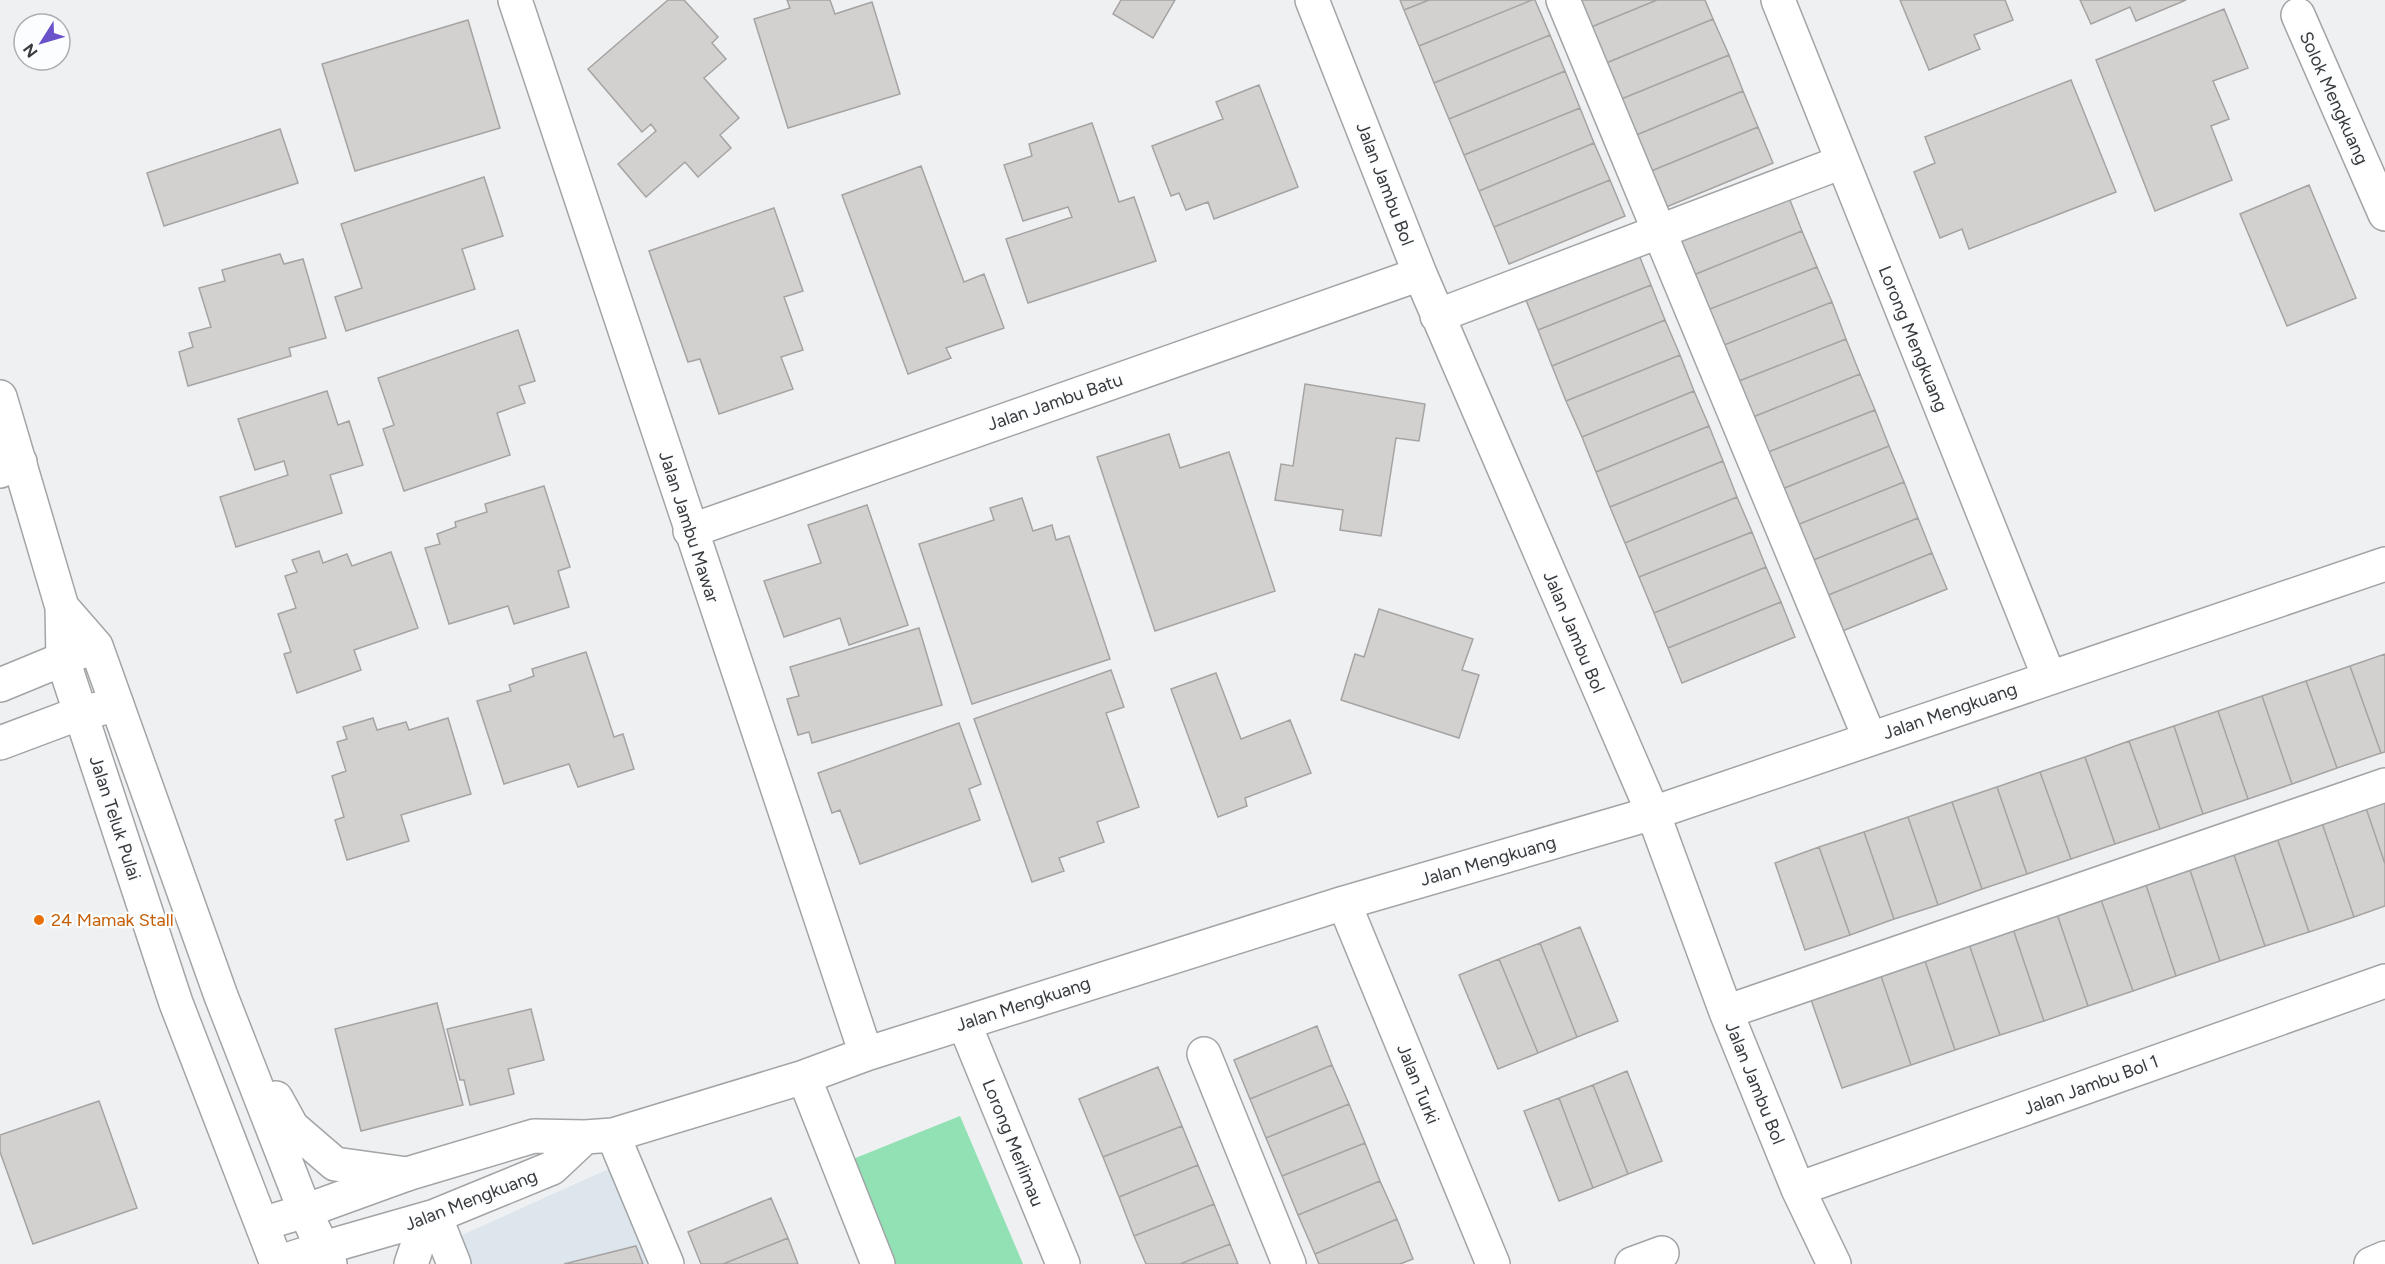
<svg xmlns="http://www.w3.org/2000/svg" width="2385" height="1264" font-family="Figtree,sans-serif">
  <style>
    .built { fill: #dde6ec }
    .green { fill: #91e1b4 }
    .building { fill: #d3d1d0; stroke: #a6a3a3; stroke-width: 1.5 }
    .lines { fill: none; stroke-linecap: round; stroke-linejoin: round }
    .minor-casing { stroke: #a2a4a6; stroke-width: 36 }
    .major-casing { stroke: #a2a4a6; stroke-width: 36 }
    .minor { stroke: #fff; stroke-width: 33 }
    .major { stroke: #fff; stroke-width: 33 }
    .food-dot { fill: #e8710a; stroke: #fbfdff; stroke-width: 2 }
    .labels { text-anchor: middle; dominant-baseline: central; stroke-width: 4.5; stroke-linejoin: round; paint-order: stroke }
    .street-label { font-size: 18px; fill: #393a3b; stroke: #fbfdff }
    .food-label { font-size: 18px; fill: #c56008; stroke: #fbfdff; text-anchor: start }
  </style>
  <rect width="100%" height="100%" fill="#eef0f2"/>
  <!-- built -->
  <path class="built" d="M613,1167L653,1264H471L460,1236Z"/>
  <!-- green -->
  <path class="green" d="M960,1116L1023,1264H884L843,1163Z"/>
  <!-- building -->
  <path class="building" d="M668,0H684L718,37L712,43L726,59L704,78L739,118L720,135L731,148L698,177L685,162L646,197L618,164L656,131L651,124L642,132L588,69Z
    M787,0H830L835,14L872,2L900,94L788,128L754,19L790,8Z
    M1121,0H1175L1153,38L1113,14Z
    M1400,0H1429L1404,10Z
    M1429,0H1532L1419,46L1404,10Z
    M1532,0H1535L1550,35L1434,83L1419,46Z
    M1572,0H1657L1584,30Z
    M1657,0H1705L1713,19L1599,66L1584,30Z
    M1900,0H2005L2013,20L1974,35L1980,49L1929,70Z
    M2080,0H2186L2136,21L2130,7L2091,24Z
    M2224,9L2248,68L2213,81L2229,119L2211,126L2232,180L2155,211L2096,60Z
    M1713,19L1729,55L1614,102L1599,66Z
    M468,20L500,128L355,171L322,64Z
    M1550,35L1565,71L1449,119L1434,83Z
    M1729,55L1743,91L1629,138L1614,102Z
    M1565,71L1580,108L1464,155L1449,119Z
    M2071,80L2116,192L1969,249L1962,229L1940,238L1914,172L1935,163L1925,137Z
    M1259,85L1298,187L1214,219L1208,202L1186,210L1179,193L1171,196L1152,146L1223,119L1216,102Z
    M1743,91L1758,127L1644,174L1629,138Z
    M1580,108L1594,143L1479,191L1464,155Z
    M1092,123L1119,202L1134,197L1156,261L1028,303L1006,239L1072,217L1068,207L1023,221L1004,165L1032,156L1029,144Z
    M1758,127L1773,163L1659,210L1644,174Z
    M280,129L298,183L164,226L147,173Z
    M1594,143L1610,180L1494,227L1479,191Z
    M921,166L964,282L984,274L1004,328L946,348L951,358L908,374L842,195Z
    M484,177L503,236L462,249L475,289L346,331L335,297L362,288L341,224Z
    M1610,180L1625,216L1509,264L1494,227Z
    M2309,185L2356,298L2287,326L2240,214Z
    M1788,195L1802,231L1691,276L1676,240Z
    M774,208L803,291L784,297L803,350L781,357L793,389L719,414L700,359L688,362L649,251Z
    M1802,231L1817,267L1705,311L1691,276Z
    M1637,250L1651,285L1538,330L1524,295Z
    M280,254L284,264L303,259L326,338L289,348L291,356L188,386L179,352L193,347L189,333L211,327L199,288L225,281L222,270Z
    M1817,267L1832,302L1719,347L1705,311Z
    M1651,285L1665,320L1552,366L1538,330Z
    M1832,302L1846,339L1734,383L1719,347Z
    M1665,320L1680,355L1566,401L1552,366Z
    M518,330L535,381L519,386L525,403L497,413L510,455L404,491L383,429L394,425L378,378Z
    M1846,339L1860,374L1748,419L1734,383Z
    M1680,355L1694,391L1582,437L1566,401Z
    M1860,374L1875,410L1763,454L1748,419Z
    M1305,384L1425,404L1419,441L1396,438L1381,536L1340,530L1343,510L1275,500L1281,464L1293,466Z
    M327,391L338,425L349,421L363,465L330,475L342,513L236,547L220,497L288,475L284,461L255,470L238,419Z
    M1694,391L1709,426L1596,472L1582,437Z
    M1875,410L1889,446L1777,491L1763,454Z
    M1709,426L1723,461L1610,507L1596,472Z
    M1169,434L1180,468L1229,452L1275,591L1155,631L1097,457Z
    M1889,446L1904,482L1792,527L1777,491Z
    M1723,461L1737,497L1625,543L1610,507Z
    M1904,482L1918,518L1806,563L1792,527Z
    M544,486L570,567L558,571L569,607L514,624L508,606L449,624L425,548L440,544L437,534L456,527L455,522L487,512L485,504Z
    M1737,497L1752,532L1639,577L1625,543Z
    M1022,498L1033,531L1052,525L1056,540L1069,536L1110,659L972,704L919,544L994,520L990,508Z
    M867,505L908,625L849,645L840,618L784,637L764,581L821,563L808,525Z
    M1918,518L1932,553L1821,598L1806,563Z
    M1752,532L1766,567L1654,613L1639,577Z
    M319,551L323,563L347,554L352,566L391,552L418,628L354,650L361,670L297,693L284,654L291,652L278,614L296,608L285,576L297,572L292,560Z
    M1932,553L1947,589L1835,634L1821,598Z
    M1766,567L1781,602L1668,648L1654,613Z
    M1781,602L1795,637L1682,683L1668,648Z
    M1379,609L1473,639L1462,670L1479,675L1459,738L1341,700L1355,654L1364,657Z
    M919,628L942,705L812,743L809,732L798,735L787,699L799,696L790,667Z
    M586,652L614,737L623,734L634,769L578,787L569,764L504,784L477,701L511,691L509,685L534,676L532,669Z
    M2385,654V752L2381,753L2350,666Z
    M2350,666L2381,753L2337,768L2306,681Z
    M1111,670L1124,707L1106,713L1139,807L1097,822L1104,842L1059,858L1064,871L1032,882L974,719Z
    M1216,673L1241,739L1290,720L1311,773L1245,798L1247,806L1218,817L1171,689Z
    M2306,681L2337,768L2292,784L2262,696Z
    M2262,696L2292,784L2248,799L2218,711Z
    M2218,711L2248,799L2203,814L2174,726Z
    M373,718L377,730L406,722L409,730L448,718L471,794L401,815L409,841L347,860L335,820L344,817L332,776L346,771L337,742L347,739L343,727Z
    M959,723L981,784L969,789L980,820L860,864L840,810L832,813L818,773Z
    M2174,726L2203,814L2160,829L2129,741Z
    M2129,741L2160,829L2115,844L2085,757Z
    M2085,757L2115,844L2071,859L2040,772Z
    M2040,772L2071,859L2027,874L1997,787Z
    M1997,787L2027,874L1982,889L1952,802Z
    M1952,802L1982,889L1938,905L1908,817Z
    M2385,802V864L2366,808Z
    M2366,808L2385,864V906L2354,917L2322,823Z
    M1908,817L1938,905L1894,919L1864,832Z
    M2322,823L2354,917L2309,932L2277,838Z
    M1864,832L1894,919L1850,935L1819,847Z
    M2277,838L2309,932L2265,946L2233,852Z
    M1819,847L1850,935L1805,950L1775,863Z
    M2233,852L2265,946L2220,961L2189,867Z
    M2189,867L2220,961L2176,976L2145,882Z
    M2145,882L2176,976L2133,991L2100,897Z
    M2100,897L2133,991L2088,1006L2056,911Z
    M2056,911L2088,1006L2044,1021L2012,926Z
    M2012,926L2044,1021L2000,1035L1968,941Z
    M1580,927L1618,1021L1577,1037L1540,943Z
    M1968,941L2000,1035L1955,1050L1923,955Z
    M1540,943L1577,1037L1538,1053L1499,959Z
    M1923,955L1955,1050L1911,1065L1879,970Z
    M1499,959L1538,1053L1498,1069L1459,975Z
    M1879,970L1911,1065L1842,1088L1809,994Z
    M437,1003L463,1105L361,1131L335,1029Z
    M531,1009L544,1060L508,1069L514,1094L470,1105L464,1080H460L447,1029Z
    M1317,1026L1332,1065L1250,1099L1234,1060Z
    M1332,1065L1349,1104L1266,1138L1250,1099Z
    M1158,1067L1182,1126L1103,1157L1079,1099Z
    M1627,1071L1662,1161L1628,1174L1593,1085Z
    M1593,1085L1628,1174L1593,1188L1559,1098Z
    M1559,1098L1593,1188L1559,1201L1524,1111Z
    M99,1101L137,1208L33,1244L0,1152V1135Z
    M1349,1104L1365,1143L1282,1176L1266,1138Z
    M1182,1126L1198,1165L1119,1197L1103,1157Z
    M1365,1143L1380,1181L1298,1215L1282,1176Z
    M1198,1165L1214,1204L1134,1236L1119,1197Z
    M1380,1181L1397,1219L1315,1254L1298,1215Z
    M771,1198L788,1238L723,1264H701L688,1232Z
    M1214,1204L1230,1244L1180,1264H1146L1134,1236Z
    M1397,1219L1413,1259L1400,1264H1319L1315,1254Z
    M788,1238L798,1264H723Z
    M1230,1244L1238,1264H1180Z
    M636,1246L643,1264H564Z"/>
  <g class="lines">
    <defs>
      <path id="minor" d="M515,0L866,1054
        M1312,0L1420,274L1653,813L1726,1012L1798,1189L1834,1264
        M1563,0L1870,739
        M1778,0L2049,677
        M2298,15L2385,214
        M1437,316L1842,162
        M0,471L20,462
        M690,531L1420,274
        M0,685L90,648
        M0,743L80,713L117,705
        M1344,903L1493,1264
        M1726,1012L2385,785
        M964,1023L1063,1264
        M1204,1054L1289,1264
        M804,1077L878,1264
        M613,1135L667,1264
        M1798,1189L2385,981
        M435,1216L454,1264
        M262,1224L305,1211L407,1174L534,1136L585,1137L613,1135L804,1077L866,1054L1344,903L1653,813L2385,564
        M277,1263L323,1248L435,1216L552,1168L585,1137
        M1632,1264L1662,1253
        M2371,1264L2385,1258"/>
      <path id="major" d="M0,397L62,607L63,660L176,1003L277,1264
        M62,607L96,646L221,996L305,1211L330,1264
        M276,1098L292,1127L335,1164L407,1174
        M411,1264L426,1220"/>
    </defs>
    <!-- minor casing -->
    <use href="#minor" class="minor-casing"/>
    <!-- major casing -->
    <use href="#major" class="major-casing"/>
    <!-- minor -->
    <use href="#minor" class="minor"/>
    <!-- major -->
    <use href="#major" class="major"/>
  </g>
  <!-- markers -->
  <circle class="food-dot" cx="39" cy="920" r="6"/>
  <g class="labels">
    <!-- street labels -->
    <g class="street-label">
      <text transform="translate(2334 98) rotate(66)">Solok Mengkuang</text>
      <text transform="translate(1385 184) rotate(69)">Jalan Jambu Bol</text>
      <text transform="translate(1913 339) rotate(68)">Lorong Mengkuang</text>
      <text transform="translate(1055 402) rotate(-19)">Jalan Jambu Batu</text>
      <text transform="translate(689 527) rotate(72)">Jalan Jambu Mawar</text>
      <text transform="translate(1574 632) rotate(67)">Jalan Jambu Bol</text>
      <text transform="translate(1950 711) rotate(-19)">Jalan Mengkuang</text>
      <text transform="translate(115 818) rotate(72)">Jalan Teluk Pulai</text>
      <text transform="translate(1488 861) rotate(-16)">Jalan Mengkuang</text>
      <text transform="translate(1023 1004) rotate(-18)">Jalan Mengkuang</text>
      <text transform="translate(1755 1083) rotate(68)">Jalan Jambu Bol</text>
      <text transform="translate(1418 1084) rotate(68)">Jalan Turki</text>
      <text transform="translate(2091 1085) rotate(-20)">Jalan Jambu Bol 1</text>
      <text transform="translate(1013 1143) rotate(68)">Lorong Merlimau</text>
      <text transform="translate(471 1200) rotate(-21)">Jalan Mengkuang</text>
    </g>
    <!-- food labels -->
    <g class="food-label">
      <text x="51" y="920">24 Mamak Stall</text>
    </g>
  </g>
  <!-- north arrow -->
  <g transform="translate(42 42) rotate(233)"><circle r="28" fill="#fbfdff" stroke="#adafb1" stroke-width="1.5"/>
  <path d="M0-4.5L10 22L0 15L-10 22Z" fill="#6b52cb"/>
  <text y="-9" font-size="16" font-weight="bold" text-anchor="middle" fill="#393a3b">N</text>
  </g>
</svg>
